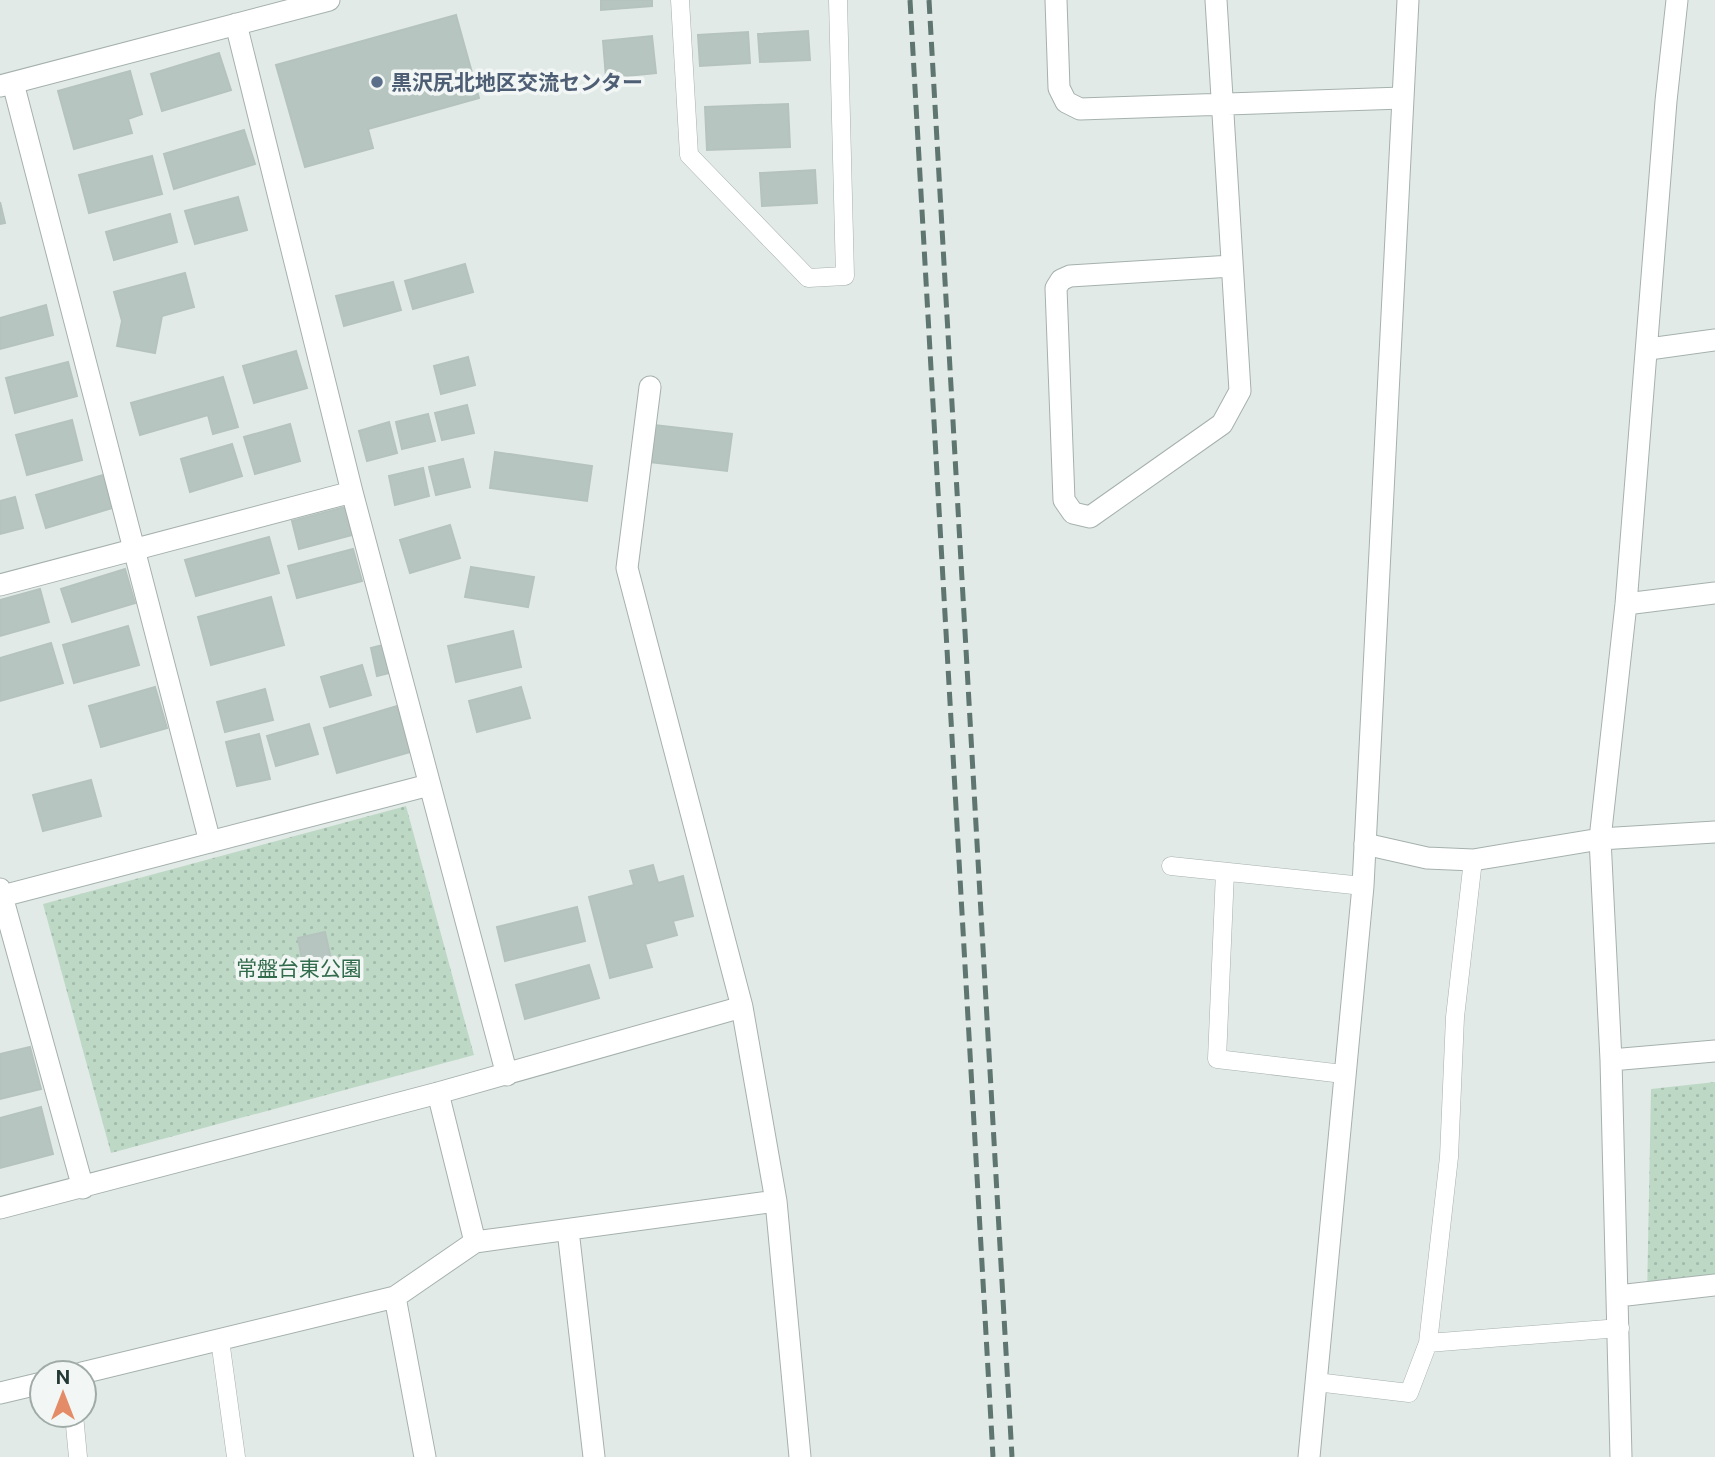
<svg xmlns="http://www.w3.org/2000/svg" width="1715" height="1457" font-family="'Public Sans','Noto Sans JP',sans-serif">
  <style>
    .park { fill: url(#park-dots) }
    .building { fill: #b7c5c0; stroke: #b5c3be; stroke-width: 2 }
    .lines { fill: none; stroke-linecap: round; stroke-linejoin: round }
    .service-casing { stroke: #a5b1ae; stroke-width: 19 }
    .minor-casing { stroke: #a5b1ae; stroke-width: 23 }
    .tertiary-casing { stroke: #a5b1ae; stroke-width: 23 }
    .service { stroke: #fff; stroke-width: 18 }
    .minor { stroke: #fff; stroke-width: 21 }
    .tertiary { stroke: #fff; stroke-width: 21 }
    .rail { stroke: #5e7570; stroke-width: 5; stroke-dasharray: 14 7; stroke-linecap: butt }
    .service-dot { fill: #5c6f8a; stroke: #f2f7f5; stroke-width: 2.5 }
    .labels { text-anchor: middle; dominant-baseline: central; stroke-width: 7; stroke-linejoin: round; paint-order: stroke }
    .service-label { font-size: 21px; font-weight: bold; fill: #4e5e75; stroke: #f2f7f5; text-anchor: start }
    .park-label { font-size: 21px; fill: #326c4c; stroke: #f2f7f5 }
  </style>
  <defs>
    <pattern id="park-dots" width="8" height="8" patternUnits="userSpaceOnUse" patternTransform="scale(1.75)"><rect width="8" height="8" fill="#bdd9c6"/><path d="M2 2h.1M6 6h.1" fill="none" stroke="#a2bbab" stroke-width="1.8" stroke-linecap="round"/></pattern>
  </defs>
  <rect width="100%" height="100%" fill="#e2eae7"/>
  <!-- park -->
  <path class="park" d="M406,806L474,1055L111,1153L43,904Z
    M1715,1082V1292L1647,1298L1651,1089Z"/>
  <!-- building -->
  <path class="building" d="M601,0H652V6L601,10Z
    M456,15L479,98L368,129L373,148L305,167L276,65Z
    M808,31L810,60L760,62L758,34Z
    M748,32L750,63L700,66L698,35Z
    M652,36L656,73L606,78L603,41Z
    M219,53L231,90L162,111L151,74Z
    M130,71L142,114L128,119L132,133L74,149L58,91Z
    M788,104L790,147L707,150L705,107Z
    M244,130L255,164L174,189L164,154Z
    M152,156L162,194L89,213L79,175Z
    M815,170L817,203L762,206L760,173Z
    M238,197L247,230L195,244L185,211Z
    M0,202L5,223L0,224Z
    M170,214L177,242L114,260L106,232Z
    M465,264L473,292L413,309L405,281Z
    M185,273L194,307L162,316L155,353L117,346L122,321L114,292Z
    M393,282L401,310L344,326L336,296Z
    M46,305L53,335L0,349V318Z
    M296,351L307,388L254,403L243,366Z
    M468,357L475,385L441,394L434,366Z
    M68,362L77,396L15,413L6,378Z
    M223,377L238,427L213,434L208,415L140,435L131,403Z
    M467,405L474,433L442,440L435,413Z
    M428,414L435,441L402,449L396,422Z
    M72,420L82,460L27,475L16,435Z
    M389,422L397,453L367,461L359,431Z
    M290,424L300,461L255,474L244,437Z
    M654,425L732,434L727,471L650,462Z
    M232,444L242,476L190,492L181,459Z
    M495,452L592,466L587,501L490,488Z
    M463,459L470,487L436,495L429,467Z
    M423,468L429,496L395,505L389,476Z
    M103,475L112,508L46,528L36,495Z
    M15,497L23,528L0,534V501Z
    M345,507L352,535L299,549L292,521Z
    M450,525L460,558L410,573L400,540Z
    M269,537L279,573L196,596L185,560Z
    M353,549L362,581L297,598L288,566Z
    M471,567L534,577L528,607L465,597Z
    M125,569L135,603L72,622L61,589Z
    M40,589L49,622L0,636V600Z
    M271,597L284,645L211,665L198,617Z
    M128,626L139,665L74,683L63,645Z
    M513,631L521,667L456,682L448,646Z
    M51,643L63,683L0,701V658Z
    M387,644L393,672L377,676L371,648Z
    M362,665L371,695L330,707L321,677Z
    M155,687L167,728L101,747L89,706Z
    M521,687L530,718L477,732L469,701Z
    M265,689L273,720L225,732L217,702Z
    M397,706L410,752L337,773L324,728Z
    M309,724L318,754L276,766L267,736Z
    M259,734L270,779L237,786L226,742Z
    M91,780L101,816L43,831L33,795Z
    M653,865L658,883L683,876L693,916L673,921L677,935L645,944L652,967L610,978L589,897L634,885L630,871Z
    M577,907L585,941L505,961L497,927Z
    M325,932L331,959L303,965L298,938Z
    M589,965L599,998L525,1019L516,985Z
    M30,1047L41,1089L0,1099V1054Z
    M41,1107L53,1154L0,1168V1118Z"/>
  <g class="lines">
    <defs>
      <path id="service" d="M680,0L689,155L808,278L845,276L838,0
        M1171,866L1363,886
        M1225,872L1217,1059L1343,1074
        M220,1340L236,1457
        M1428,1343L1449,1157L1455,1017L1473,860
        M1316,1382L1409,1393L1428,1343L1620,1328
        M74,1415L78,1457"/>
      <path id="minor" d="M1056,0L1059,88L1066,102L1080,109L1402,98
        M1216,0L1240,391L1222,424L1090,517L1073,513L1064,500L1056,288L1061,280L1070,276L1232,266
        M236,24L352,492L507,1075
        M13,83L210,842
        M0,86L329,0
        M1649,349L1715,340
        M650,387L627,568L742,1007L776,1201L800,1457
        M0,585L352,492
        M1626,604L1715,593
        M1365,844L1427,858L1473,860L1600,839L1715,832
        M0,889L83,1188
        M2,896L429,785
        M1611,1060L1715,1051
        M438,1093L475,1242
        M0,1208L438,1093L742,1007
        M568,1230L594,1457
        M1618,1296L1715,1285
        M395,1297L425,1457
        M82,1373L395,1297L475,1242L776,1201
        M0,1393L42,1383
        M1621,1457L1611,1060L1600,839L1626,604L1666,101L1677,0"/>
      <path id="tertiary" d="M1309,1457L1363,886L1408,0"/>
    </defs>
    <!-- service casing -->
    <use href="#service" class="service-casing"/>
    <!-- minor casing -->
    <use href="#minor" class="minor-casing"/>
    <!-- tertiary casing -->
    <use href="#tertiary" class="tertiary-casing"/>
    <!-- service -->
    <use href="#service" class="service"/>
    <!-- minor -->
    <use href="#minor" class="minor"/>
    <!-- tertiary -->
    <use href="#tertiary" class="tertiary"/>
    <!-- rail -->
    <path class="rail" d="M910,0L993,1457
      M929,0L1012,1457"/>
  </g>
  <!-- markers -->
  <circle class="service-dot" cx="377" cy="82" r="7"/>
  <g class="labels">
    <!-- service labels -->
    <g class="service-label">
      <text x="391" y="82">黒沢尻北地区交流センター</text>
    </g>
    <!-- park labels -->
    <g class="park-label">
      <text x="299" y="968">常盤台東公園</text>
    </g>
  </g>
  <!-- north arrow -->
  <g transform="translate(63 1394)"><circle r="33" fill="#f2f7f5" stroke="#a0aba8" stroke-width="2"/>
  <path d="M0-5L12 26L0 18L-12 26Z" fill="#e38c67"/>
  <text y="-10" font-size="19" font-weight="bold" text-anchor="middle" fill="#243935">N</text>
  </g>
</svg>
